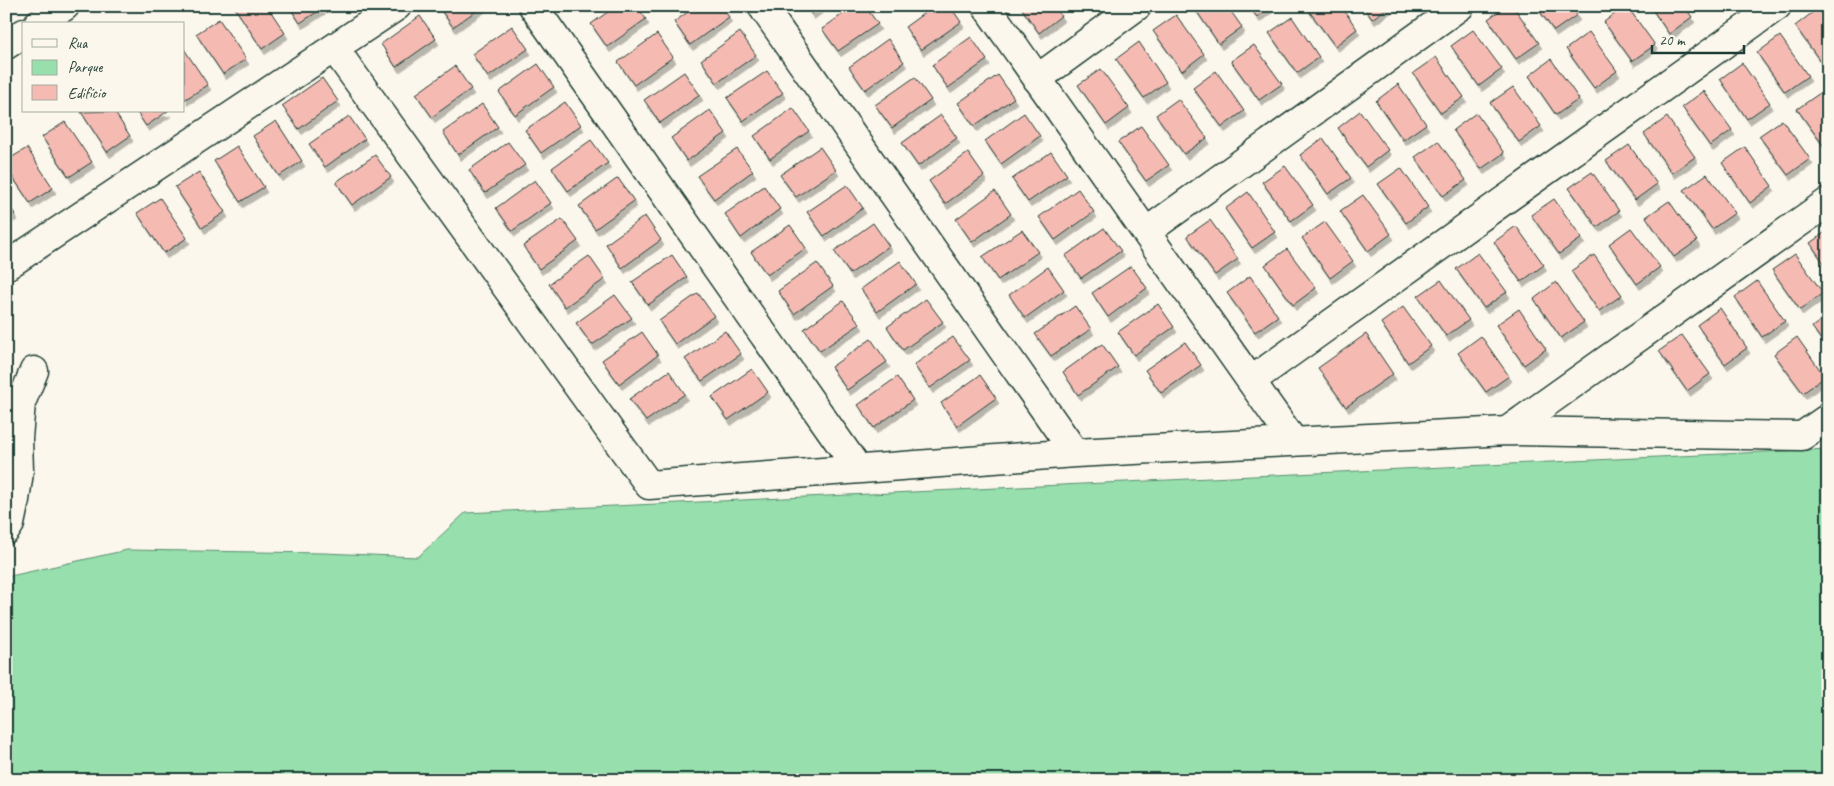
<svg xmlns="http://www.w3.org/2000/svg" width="1834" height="786" font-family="Caveat,sans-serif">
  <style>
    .green { fill: #97dfad; stroke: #5b8e70 }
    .building { fill: #f5bab2; stroke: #1f3d34; filter: url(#shadow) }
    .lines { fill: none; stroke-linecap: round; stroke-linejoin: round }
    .street-casing { stroke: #1f3d34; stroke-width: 31 }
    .street { stroke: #fbf7ec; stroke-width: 28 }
  </style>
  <defs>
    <filter id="shadow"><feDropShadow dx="3" dy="5.5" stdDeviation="0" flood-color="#0004"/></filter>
  </defs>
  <rect width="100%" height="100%" fill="#fbf7ec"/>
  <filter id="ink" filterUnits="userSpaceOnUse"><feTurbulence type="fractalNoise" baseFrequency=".02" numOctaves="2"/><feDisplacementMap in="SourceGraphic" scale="10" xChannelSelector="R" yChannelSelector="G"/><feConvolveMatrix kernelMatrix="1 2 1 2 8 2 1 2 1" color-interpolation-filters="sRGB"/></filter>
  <g filter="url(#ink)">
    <!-- green -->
    <path class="green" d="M1828,449V780H6V577L127,550L324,553L418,557L465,513Z"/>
    <!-- building -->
    <path class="building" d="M238,6H267L285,33L262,49L235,8Z
      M289,6H323V8L300,23Z
      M438,6H483L453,27Z
      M616,6H637L646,19L607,47L591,24Z
      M696,6H721L729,17L690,45L674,22Z
      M806,6H822L811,14Z
      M854,6H865L878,24L838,51L822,29Z
      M934,6H950L961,22L921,50L905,27Z
      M1020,6H1054L1061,16L1039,33Z
      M1193,6H1227L1242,27L1219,44Z
      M1249,6H1271L1257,17Z
      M1341,6L1357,29L1335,46L1306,7Z
      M1363,6H1390L1372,19Z
      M1506,6H1513L1539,43L1516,59L1488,19Z
      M1536,6H1570L1577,15L1554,31Z
      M1625,6H1627L1655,45L1632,61L1604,22Z
      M1650,6H1684L1692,17L1669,34Z
      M1817,9L1828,24V61L1823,65L1795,26Z
      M1176,15L1204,54L1182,71L1153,31Z
      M420,16L436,39L396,67L381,44Z
      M1292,17L1319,57L1297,73L1269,33Z
      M219,19L246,59L223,74L196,34Z
      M512,26L528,49L488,77L472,54Z
      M1473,30L1502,69L1479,86L1451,46Z
      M740,32L756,55L717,83L701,60Z
      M1589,32L1617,71L1594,88L1566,49Z
      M657,34L673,57L634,85L618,62Z
      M1780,36L1808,76L1785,92L1757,53Z
      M971,37L987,60L948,88L932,65Z
      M888,39L904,62L865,90L849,67Z
      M1139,42L1166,82L1144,98L1116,59Z
      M1254,45L1282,84L1259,100L1231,61Z
      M184,49L208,85L184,100Z
      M1436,57L1464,97L1441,113L1413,73Z
      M1551,59L1579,99L1556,115L1529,76Z
      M1742,63L1770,103L1747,119L1720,79Z
      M538,64L554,87L515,115L499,92Z
      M455,66L471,89L432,117L416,94Z
      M1101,69L1129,108L1106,125L1078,85Z
      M767,71L783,93L743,121L727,98Z
      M1216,71L1244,111L1222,127L1193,88Z
      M684,72L700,95L660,123L644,100Z
      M998,75L1014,98L974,126L958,103Z
      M915,77L931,100L892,128L875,105Z
      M322,78L338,101L299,129L282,106Z
      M1398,84L1426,124L1403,140L1376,101Z
      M1513,87L1541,126L1519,142L1490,103Z
      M1704,91L1732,130L1710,146L1682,107Z
      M1820,93L1828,104V146L1825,148L1797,109Z
      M1178,99L1207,138L1184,154L1156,115Z
      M565,102L581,125L541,153L525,130Z
      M482,104L498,127L458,155L443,132Z
      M793,108L809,131L770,159L754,136Z
      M710,110L726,133L687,161L671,138Z
      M114,111L130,136L107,152L81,112Z
      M136,111H168L146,126Z
      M1360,111L1388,150L1366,167L1338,128Z
      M1024,113L1040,136L1001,164L985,141Z
      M1476,113L1504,153L1481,169L1453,130Z
      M941,115L957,138L918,166L902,143Z
      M349,116L365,139L325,167L309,144Z
      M1667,117L1695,157L1672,173L1644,134Z
      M1782,120L1810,159L1788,175L1759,136Z
      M276,121L302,161L279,176L253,136Z
      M65,122L92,162L69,177L42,137Z
      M1141,126L1169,165L1146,181L1118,142Z
      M1323,138L1351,178L1328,194L1300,155Z
      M591,140L608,163L568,191L552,168Z
      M1438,141L1466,180L1443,196L1415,157Z
      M508,142L525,165L485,193L469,170Z
      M1629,145L1657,184L1635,200L1606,161Z
      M237,146L264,187L240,202L214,161Z
      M820,147L836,170L796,197L780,175Z
      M1745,147L1772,186L1750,203L1722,163Z
      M27,148L53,188L30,203L6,167V161Z
      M737,149L753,171L714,199L697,176Z
      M1051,152L1067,175L1028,202L1012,179Z
      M968,153L984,176L945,204L929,181Z
      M375,155L391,177L352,205L336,182Z
      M1285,166L1313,205L1291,221L1262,182Z
      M1401,168L1428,207L1406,223L1378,184Z
      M199,172L225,212L202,228L175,187Z
      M1592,172L1619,211L1597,227L1569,188Z
      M1707,174L1735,213L1712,229L1684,190Z
      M618,178L634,201L595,229L579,206Z
      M535,180L551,203L512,231L496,208Z
      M847,185L863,208L824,236L807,212Z
      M764,186L780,209L741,238L725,214Z
      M1078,189L1094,212L1055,240L1039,217Z
      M995,191L1011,214L972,242L956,219Z
      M1248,192L1275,232L1252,248L1225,209Z
      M1363,195L1391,234L1368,251L1340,211Z
      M160,198L187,238L164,253L137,213Z
      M1554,199L1582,238L1559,254L1531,215Z
      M6,201L15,214L6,219Z
      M1669,201L1697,241L1674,257L1646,217Z
      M645,216L661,240L622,268L606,244Z
      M562,219L578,241L539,269L523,246Z
      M1210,220L1238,259L1215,275L1187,236Z
      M1325,222L1353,261L1330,278L1302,238Z
      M873,223L889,246L850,274L834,251Z
      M790,225L806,248L767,275L751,252Z
      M1516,226L1544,265L1521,282L1494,242Z
      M1104,228L1121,251L1081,278L1065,256Z
      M1631,228L1660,267L1637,284L1609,244Z
      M1022,230L1038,252L998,280L982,257Z
      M1828,230V269L1810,243Z
      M1287,249L1316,288L1293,305L1265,265Z
      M1478,253L1507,292L1484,308L1456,269Z
      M1795,254L1823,293L1800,310L1772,270Z
      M672,255L687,277L648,305L632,282Z
      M1594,255L1622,295L1599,311L1571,271Z
      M589,256L605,279L565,307L549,284Z
      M900,261L916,284L877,312L861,289Z
      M817,263L833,286L794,314L778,291Z
      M1131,266L1147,288L1108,317L1092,293Z
      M1048,267L1064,290L1025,318L1009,295Z
      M1250,276L1278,316L1255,332L1227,293Z
      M1441,280L1469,320L1446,336L1418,296Z
      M1757,281L1785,321L1762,337L1735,297Z
      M1556,282L1584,322L1561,338L1534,299Z
      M698,293L714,316L675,344L659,321Z
      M615,295L632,318L592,345L576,323Z
      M926,299L943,322L903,350L887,327Z
      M843,301L860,324L820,351L804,329Z
      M1158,304L1174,327L1134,355L1118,332Z
      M1075,306L1091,329L1051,356L1035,334Z
      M1403,307L1431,346L1408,363L1381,323Z
      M1720,308L1747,348L1725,364L1697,325Z
      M1519,309L1546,349L1524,365L1496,325Z
      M1828,315V349L1812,327Z
      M725,331L741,354L702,381L685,359Z
      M642,332L658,355L619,384L602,360Z
      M1366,334L1393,374L1346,407L1318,368Z
      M1682,335L1710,374L1687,391L1659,351Z
      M1481,336L1509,376L1486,392L1458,353Z
      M953,337L970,360L930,388L914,365Z
      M1797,337L1825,377L1803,393L1774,354Z
      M871,339L887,362L847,390L831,367Z
      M1185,342L1201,365L1161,393L1145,370Z
      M1102,344L1118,367L1078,395L1063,372Z
      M752,369L768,392L728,420L712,397Z
      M669,371L685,394L646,421L629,399Z
      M980,375L996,398L957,426L941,403Z
      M897,377L913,400L874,428L858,405Z"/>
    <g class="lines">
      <defs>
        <path id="street" d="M533,6L858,469
          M762,6L1075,453
          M986,6L1294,442
          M38,24L65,6
          M6,45L24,33
          M334,48L649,485L1075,453L1507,431L1802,436L1828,418
          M1037,79L1137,6
          M1146,232L1460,6
          M6,266L397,6
          M1252,380L1777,6
          M1507,431L1828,202
          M6,530L10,524L15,500L19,472L18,438L21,403L34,371"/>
      </defs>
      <!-- street casing -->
      <use href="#street" class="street-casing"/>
      <!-- street -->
      <use href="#street" class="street"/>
    </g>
  </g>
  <!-- margin -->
  <rect width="1834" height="786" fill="none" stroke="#fbf7ec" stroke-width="25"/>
  <rect x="12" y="12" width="1809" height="761" fill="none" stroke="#1f3d34" stroke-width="2" filter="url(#ink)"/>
  <!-- legend -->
  <rect x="22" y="22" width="162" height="90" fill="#fbf7ec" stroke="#a3ada2"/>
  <rect x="32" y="39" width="25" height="8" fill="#fbf7ec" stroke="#a3ada2"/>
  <text x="68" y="48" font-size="15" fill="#1f3d34">Rua</text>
  <rect x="32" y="60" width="25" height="15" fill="#97dfad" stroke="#a3ada2"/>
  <text x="68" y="72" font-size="15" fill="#1f3d34">Parque</text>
  <rect x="32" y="85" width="25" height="15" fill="#f5bab2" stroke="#a3ada2"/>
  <text x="68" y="98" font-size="15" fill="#1f3d34">Edifício</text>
  <!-- scale -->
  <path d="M1652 45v8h92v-8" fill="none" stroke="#1f3d34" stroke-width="2.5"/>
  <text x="1659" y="45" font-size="15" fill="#1f3d34" stroke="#fbf7ec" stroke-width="4" paint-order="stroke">20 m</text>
</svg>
